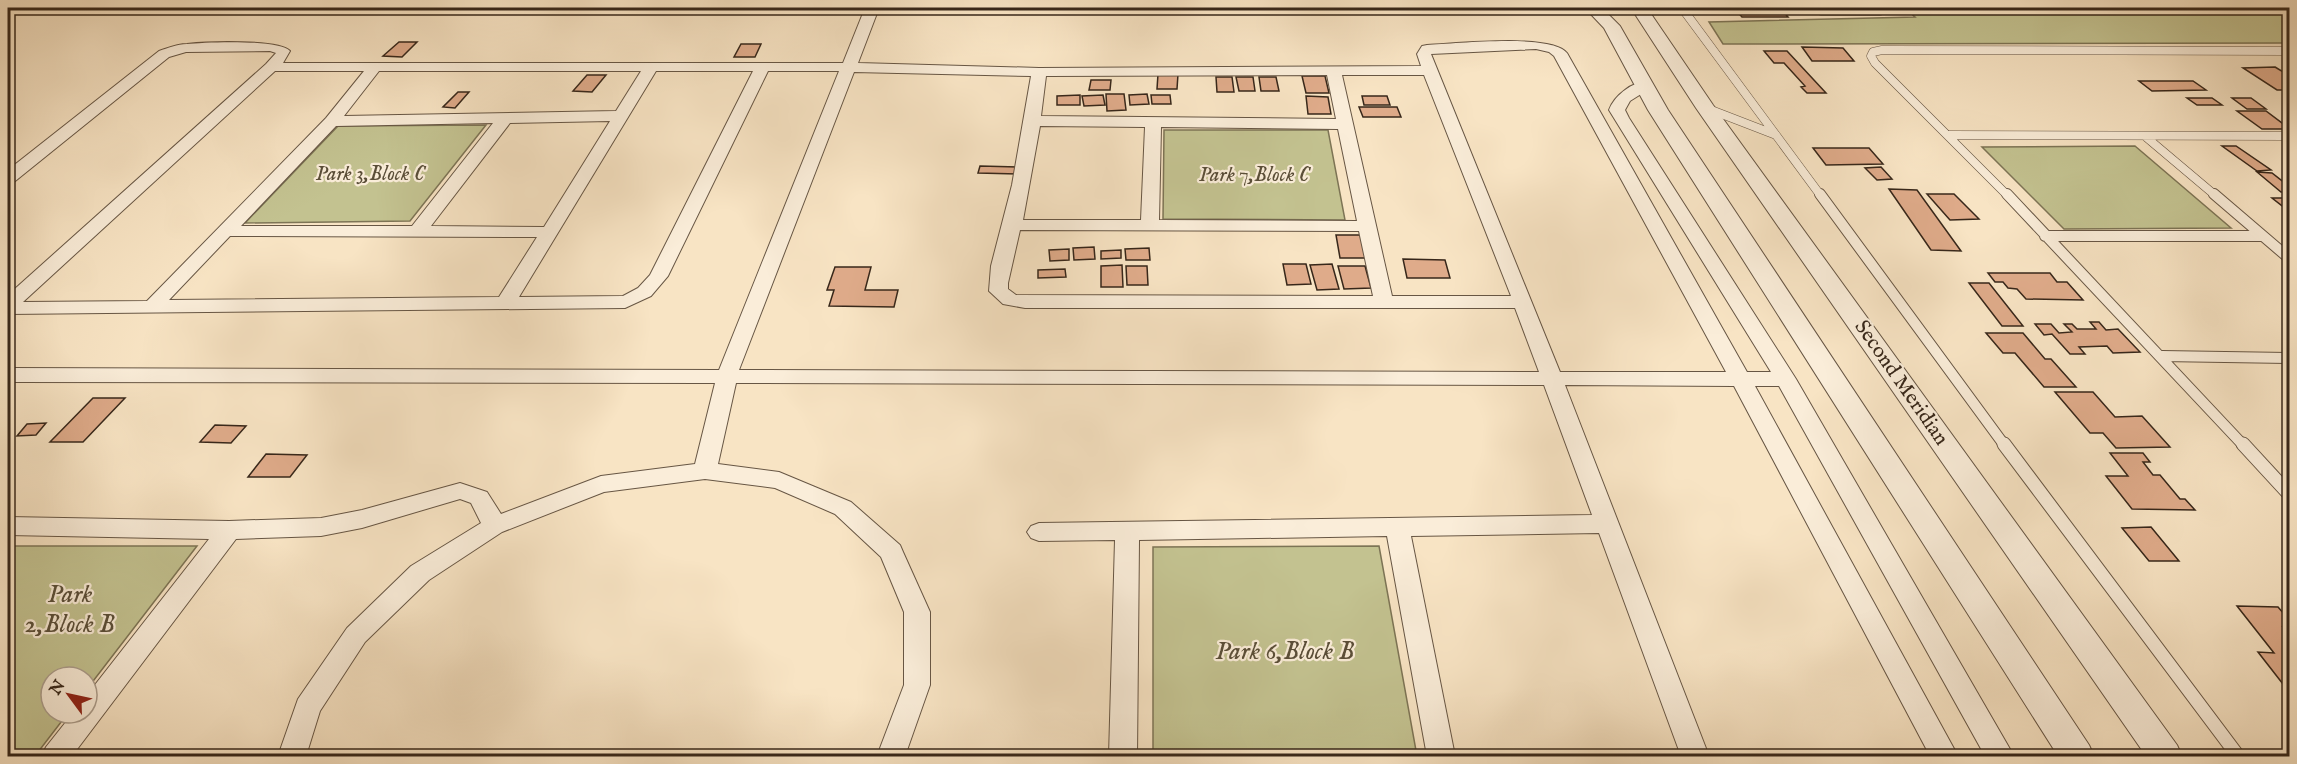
<svg xmlns="http://www.w3.org/2000/svg" width="2297" height="764" font-family="'IM FELL English',serif">
  <style>
    .green { fill: #c3c290; stroke: #7d7455; stroke-width: 1.5 }
    .building { fill: #dfab8a; stroke: #37271a; stroke-width: 1.5 }
    .lines { fill: none; stroke-linecap: round; stroke-linejoin: round }
    .service-far2-casing { stroke: #675644; stroke-width: 9 }
    .service-far1-casing { stroke: #675644; stroke-width: 12 }
    .service-casing { stroke: #675644; stroke-width: 15 }
    .minor-casing { stroke: #675644; stroke-width: 2 }
    .tertiary-casing { stroke: #675644; stroke-width: 2 }
    .service-far2 { stroke: #faedd9; stroke-width: 8 }
    .service-far1 { stroke: #faedd9; stroke-width: 10 }
    .service { stroke: #faedd9; stroke-width: 13 }
    .minor { fill: #faedd9; fill-rule: evenodd }
    .tertiary { fill: #faedd9; fill-rule: evenodd }
    .labels { text-anchor: middle; dominant-baseline: central; stroke-width: 4.5; stroke-linejoin: round; paint-order: stroke }
    .park-label { font-size: 21px; font-style: italic; fill: #5a4e38; stroke: #faedd9 }
    .street-label { font-size: 21px; fill: #37271a; stroke: #faedd9 }
    .near-park-label { font-size: 26px; font-style: italic; fill: #5a4e38; stroke: #faedd9 }
  </style>
  <rect width="100%" height="100%" fill="#f8e4c4"/>
  <filter id="stains"><feTurbulence type="fractalNoise" baseFrequency=".00333" numOctaves="4"/><feColorMatrix values="0 0 0 0 .2 0 0 0 0 .09 0 0 0 0 .02 0 0 0 .5 -.17"/></filter>
  <radialGradient id="worn" r=".72"><stop offset=".6" stop-color="#630" stop-opacity="0"/><stop offset="1" stop-color="#630" stop-opacity=".3"/></radialGradient>
  <!-- green -->
  <path class="green" d="M1905,8H2289V43L1723,44L1709,22L1915,17Z
    M486,125L410,221L245,223L338,126Z
    M1164,130H1328L1345,220L1163,219Z
    M2135,146L2231,228L2064,229L1982,147Z
    M8,546H197L87,689V677H51V713H68L35,756H8Z
    M1379,546L1417,756H1153V547Z"/>
  <!-- building -->
  <path class="building" d="M1734,8H1780L1788,17H1742Z
    M399,42H417L402,57L383,56Z
    M741,44H761L755,57H734Z
    M1802,47L1843,48L1854,61H1812Z
    M1764,51H1787L1826,93H1807L1801,87L1805,86L1784,63H1774Z
    M2275,67L2290,76V90H2277L2243,68Z
    M1158,74H1178L1177,89H1157Z
    M587,75H606L592,92L573,91Z
    M1302,76H1325L1329,93H1306Z
    M1216,77H1232L1234,92H1217Z
    M1236,77H1253L1255,91H1239Z
    M1259,77H1276L1279,91H1261Z
    M1091,80H1111L1110,90H1089Z
    M2139,81H2193L2206,90L2152,91Z
    M458,92H469L455,108L443,107Z
    M1106,94H1124L1126,110L1107,111Z
    M1147,94L1149,104L1130,105L1129,95Z
    M1080,95V105H1057V96Z
    M1103,95L1105,105L1084,106L1082,96Z
    M1151,95H1170L1171,104H1152Z
    M1306,96L1328,97L1331,114H1308Z
    M1362,96H1387L1390,105H1364Z
    M2187,98H2212L2222,105H2197Z
    M2232,98H2251L2266,109H2247Z
    M1359,107H1397L1401,117H1363Z
    M2237,111H2266L2290,129H2262Z
    M2222,146H2236L2271,170L2257,171Z
    M1813,148H1869L1883,164L1826,165Z
    M980,166L1020,167L1019,174L978,173Z
    M1881,167L1892,179L1877,180L1865,168Z
    M2257,172L2272,173L2290,187V192H2281Z
    M1889,189L1917,190L1961,251L1931,250Z
    M1927,194H1954L1979,219L1950,220Z
    M2272,198H2290V212Z
    M1336,235H1365L1369,258H1340Z
    M1094,247L1095,259L1074,260L1073,248Z
    M1149,248L1150,260H1126L1125,249Z
    M1069,249V260L1050,261L1049,250Z
    M1121,250V258L1101,259V251Z
    M1403,259L1445,260L1450,278H1407Z
    M1283,264H1306L1311,284L1287,285Z
    M1332,264L1339,289L1317,290L1310,265Z
    M1122,265L1123,287H1101V266Z
    M1126,266H1147L1148,285H1127Z
    M1338,266H1365L1371,288L1344,289Z
    M835,267H871L865,290H898L894,307L829,306L834,290H827Z
    M1065,269L1066,277L1038,278V270Z
    M1988,273H2050L2057,282H2067L2083,300L2026,299L2017,289L2008,288L2003,282H1995Z
    M1969,283H1989L2023,326H2002Z
    M2090,322H2099L2106,330L2118,329L2140,352L2113,353L2107,346L2079,347L2085,354H2070L2052,334L2044,335L2035,324H2051L2059,333L2072,332L2064,324H2072L2077,329H2096Z
    M1986,333H2023L2045,359H2051L2076,387H2044L2015,353H2003Z
    M2055,392H2093L2115,417L2142,416L2170,447L2116,448L2103,433H2090Z
    M93,398H125L83,442H50Z
    M46,423L36,435L17,436L27,424Z
    M215,425L246,426L231,443L200,442Z
    M2110,453H2143L2150,462H2143L2153,475H2160L2180,499H2185L2195,510L2132,509L2106,476H2128Z
    M266,454L307,455L290,477H248Z
    M2151,527L2179,561H2149L2122,528Z
    M2237,606L2278,607L2290,621V628L2283,627L2290,636V693L2258,652L2274,653Z"/>
  <g class="lines">
    <defs>
      <path id="service-far2" d="M1682,8L1821,196
        M1817,8L1821,11H1880L1876,8
        M1706,108L1776,135
        M1949,135L2290,136
        M2146,137L2216,196
        M2008,196L1875,63L1871,56L1873,52L1882,50L2290,51"/>
      <path id="service-far1" d="M1820,194L2005,446
        M2007,194L2244,446
        M2214,194L2290,259
        M2045,236H2263
        M2162,356L2290,358"/>
      <path id="service" d="M2004,444L2238,756
        M2243,444L2290,495"/>
      <path id="minor" d="M865,8H879L858,63L1039,68L1421,66L1417,54L1422,46L1427,45C1455,44 1551,33 1567,53L1747,372H1771L1609,110C1614,96 1634,79 1649,83L1652,86L1649,89L1630,101L1625,110L1629,118L1796,379L2014,756H1985L1779,386H1755L1958,756H1930L1734,386L1565,385L1709,756H1681L1599,533L1411,536L1455,756H1427L1387,536L1139,540L1137,756H1109L1115,540L1039,541L1031,538L1027,532L1031,526L1039,523L1592,515L1544,385L736,383L718,464L779,472L851,502L900,545L903,552L930,612V685L905,756H877L904,685V612L881,557L835,514L775,488L705,479L604,492L502,532L429,580L365,642L320,711L306,756H278L298,699L347,628L411,566L481,523L471,503L460,499L362,528L321,536L236,539L72,756H42L46,747L73,713H87V695L209,539L8,535V517L229,521L321,518L362,510L460,483L487,492L501,514L601,476L695,464L715,383L8,382V368L719,370L839,71H768L668,276L651,296L625,308L8,314V295L266,64L276,53L270,51L186,52L169,57L14,182L8,183V170L159,51C168,48 177,44 187,44C206,42 279,39 290,51L283,63H843ZM1536,49L1549,52L1554,56L1726,372H1560L1431,54ZM275,71H364L326,118L147,301L23,302ZM379,71H641L616,111L344,116ZM656,71H753L650,275L638,288L623,296L519,297ZM854,72L1031,76L1012,185L991,266L989,291L1003,304L1025,308H1515L1539,372L739,370ZM1327,75L1336,119L1041,116L1046,76ZM1342,75H1424L1511,296H1392ZM610,121L544,227L431,226L510,123ZM493,123L412,226H241L336,126ZM1040,126L1145,127L1141,220H1023ZM1161,127L1338,129L1357,221L1159,220ZM1020,230L1359,231L1373,296L1016,295L1008,289V283ZM230,236L537,237L499,297L169,300Z"/>
      <path id="tertiary" d="M1585,8H1602L1620,26L1668,110L2089,745L2094,756H2058L1648,110L1604,28Z
        M1631,8H1647L1713,105L2177,745L2182,756H2146L1696,108Z"/>
    </defs>
    <!-- service-far2 casing -->
    <use href="#service-far2" class="service-far2-casing"/>
    <!-- service-far1 casing -->
    <use href="#service-far1" class="service-far1-casing"/>
    <!-- service casing -->
    <use href="#service" class="service-casing"/>
    <!-- minor casing -->
    <use href="#minor" class="minor-casing"/>
    <!-- tertiary casing -->
    <use href="#tertiary" class="tertiary-casing"/>
    <!-- service-far2 -->
    <use href="#service-far2" class="service-far2"/>
    <!-- service-far1 -->
    <use href="#service-far1" class="service-far1"/>
    <!-- service -->
    <use href="#service" class="service"/>
    <!-- minor -->
    <use href="#minor" class="minor"/>
    <!-- tertiary -->
    <use href="#tertiary" class="tertiary"/>
  </g>
  <g class="labels">
    <!-- park labels -->
    <g class="park-label">
      <text x="370" y="174">Park 3,Block C</text>
      <text x="1254" y="175">Park 7,Block C</text>
    </g>
    <!-- street labels -->
    <g class="street-label">
      <text transform="translate(1901 383) rotate(55)">Second Meridian</text>
    </g>
    <!-- near-park labels -->
    <g class="near-park-label">
      <text x="70" y="594">Park<tspan x="70" dy="30">2,Block B</tspan></text>
      <text x="1285" y="651">Park 6,Block B</text>
    </g>
  </g>
  <!-- margin -->
  <rect width="2297" height="764" fill="none" stroke="#f8e4c4" stroke-width="30"/>
  <rect x="9" y="9" width="2279" height="746" fill="none" stroke="#37271a" stroke-width="3"/>
  <rect x="15" y="15" width="2267" height="734" fill="none" stroke="#37271a" stroke-width="1.5"/>
  <!-- north arrow -->
  <g transform="translate(69 695) rotate(303)"><circle r="28" fill="#faedd9" stroke="#ac9e8d" stroke-width="1.5"/>
  <path d="M0-4.5L10 22L0 15L-10 22Z" fill="#8f2418"/>
  <text y="-9" font-size="16" font-weight="bold" text-anchor="middle" fill="#37271a">N</text>
  </g>
  <rect width="100%" height="100%" filter="url(#stains)"/>
  <rect width="100%" height="100%" fill="url(#worn)"/>
</svg>
